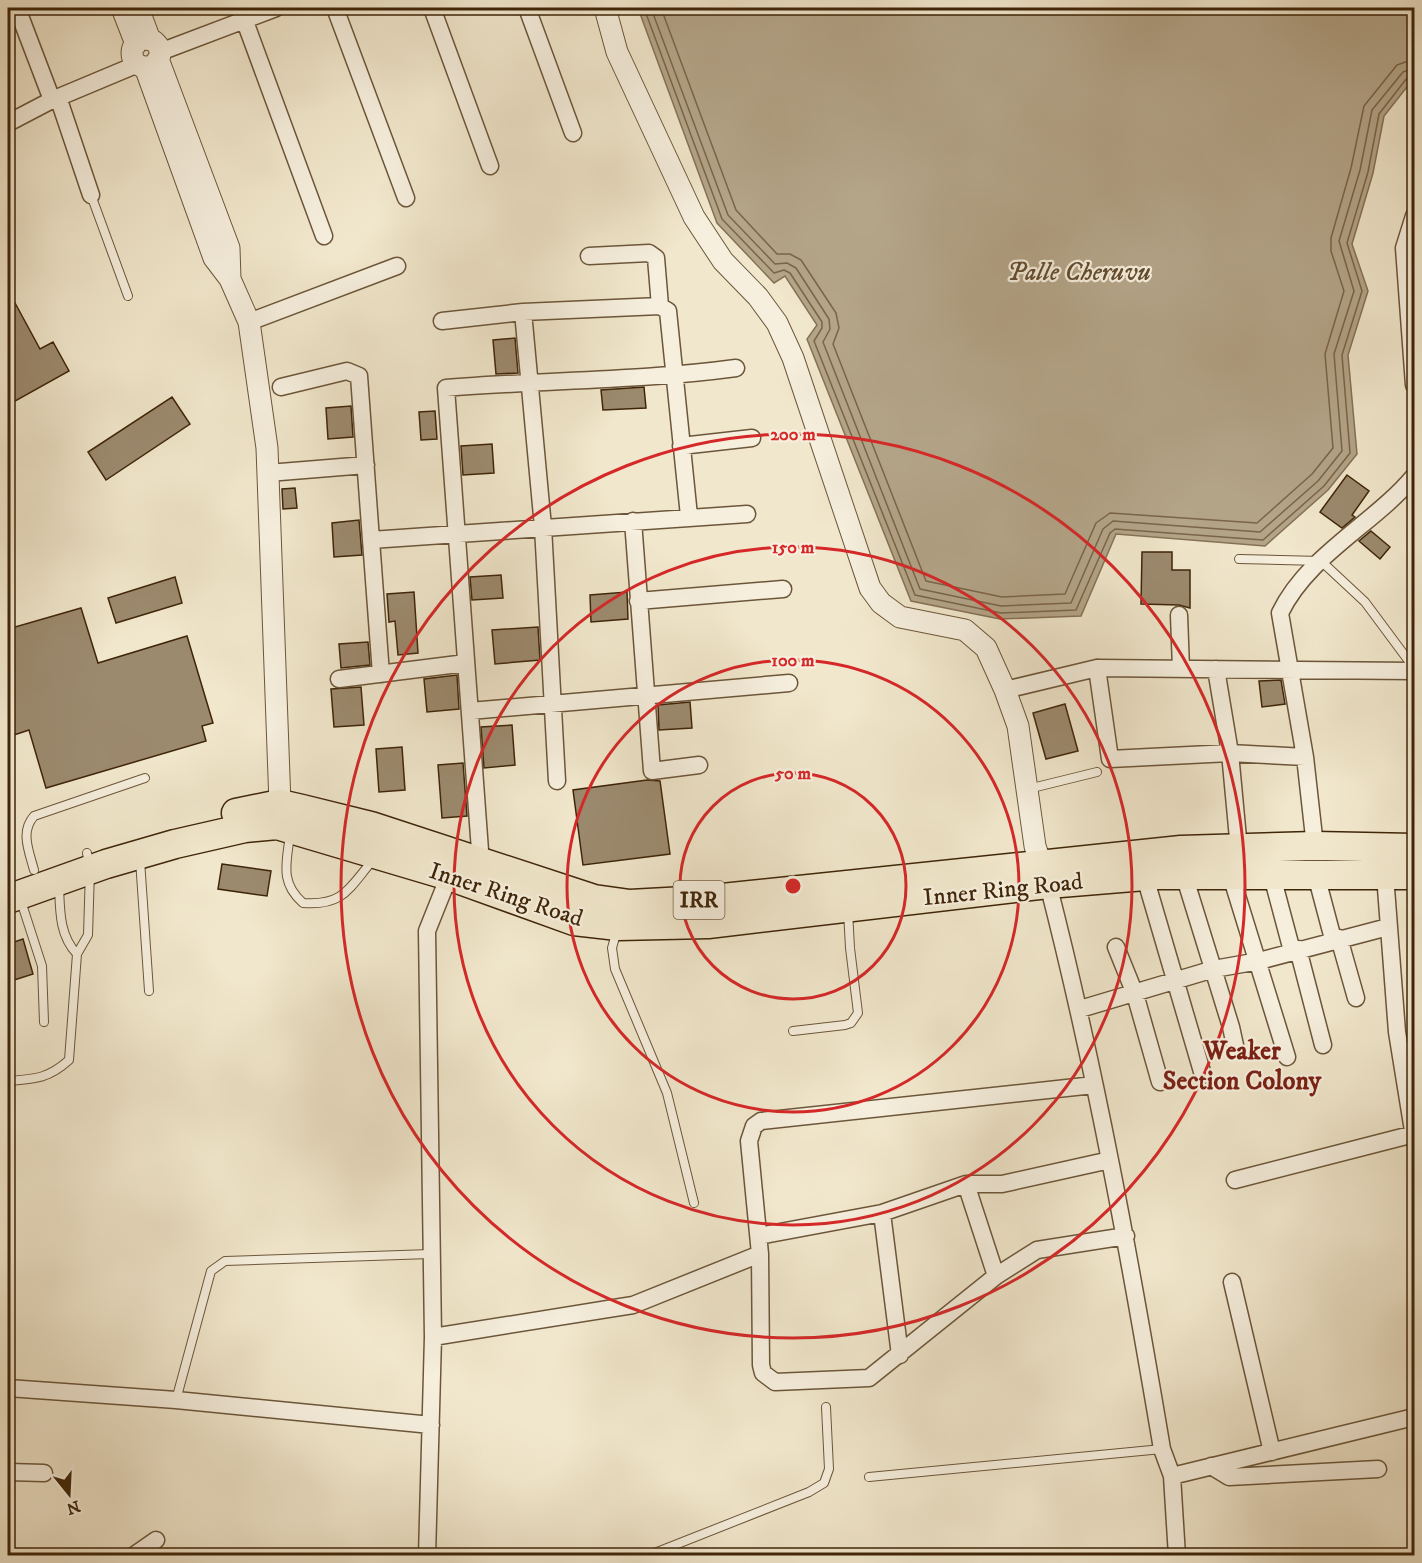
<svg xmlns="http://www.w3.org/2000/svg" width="1422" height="1563" font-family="'IM FELL DW Pica',serif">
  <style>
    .water { fill: #b4a589; stroke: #857255; stroke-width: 1.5 }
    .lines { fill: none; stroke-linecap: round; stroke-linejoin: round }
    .shore { stroke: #7a6548; stroke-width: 1.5 }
    .building { fill: #9c8a6e; stroke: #3f2508; stroke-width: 1.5 }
    .service-casing { stroke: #6c5639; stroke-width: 10 }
    .minor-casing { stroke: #6c5639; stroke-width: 19 }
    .tertiary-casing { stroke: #6c5639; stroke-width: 23 }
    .trunk-casing { stroke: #3f2508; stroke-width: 31 }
    .service { stroke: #f6efde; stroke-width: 8 }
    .minor { stroke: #f6efde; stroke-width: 16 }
    .tertiary { stroke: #f6efde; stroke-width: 21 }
    .trunk { stroke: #f1e7cc; stroke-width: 28 }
    .ring { fill: none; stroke: #d62828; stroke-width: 3 }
    .labels { text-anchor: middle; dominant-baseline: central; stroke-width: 4.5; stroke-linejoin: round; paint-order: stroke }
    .shield { fill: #f6efde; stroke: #766248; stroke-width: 1.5 }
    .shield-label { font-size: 22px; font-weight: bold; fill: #3f2508 }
    .street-label { font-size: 24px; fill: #3f2508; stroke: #f6efde }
    .water-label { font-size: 26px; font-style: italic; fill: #624b2f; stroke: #f6efde }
    .neighbourhood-label { font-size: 26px; font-weight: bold; fill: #7a1f14; stroke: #f6efde }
    .centre { fill: #d62828; stroke: #f6efde; stroke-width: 3 }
    .ring-label { font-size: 18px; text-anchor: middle; font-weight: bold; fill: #d62828; stroke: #f6efde; stroke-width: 4.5; stroke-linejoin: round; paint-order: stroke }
  </style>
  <rect width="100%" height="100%" fill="#f1e7cc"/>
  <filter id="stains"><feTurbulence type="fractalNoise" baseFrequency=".00333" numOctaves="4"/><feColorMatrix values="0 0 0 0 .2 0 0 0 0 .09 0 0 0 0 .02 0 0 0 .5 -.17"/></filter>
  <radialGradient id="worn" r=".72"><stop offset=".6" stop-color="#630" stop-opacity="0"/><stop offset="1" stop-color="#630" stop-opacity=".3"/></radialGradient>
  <!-- water -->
  <path class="water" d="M638,8H1414V78L1384,116L1373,173L1352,244L1368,291L1348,355L1357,454L1328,490L1265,546L1116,534L1081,616L1000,619L911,601L807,339L817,325L785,276L774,283L717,223Z"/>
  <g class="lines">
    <!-- shore -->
    <path class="shore" d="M644,8L722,219L774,273L784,270L790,273L822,322V328L814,341L915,595L1001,613L1076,610L1110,533L1115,529L1263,540L1324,486L1350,453L1342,355L1362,291L1347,243L1368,172L1379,114L1407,78L1414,75
      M651,8L728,215L775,264L787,263L796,268L829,319L830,329L823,342L920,589L1001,606L1071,603L1103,529L1113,521L1260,532L1318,481L1342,451L1334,354L1354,291L1339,241L1360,170L1372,110L1403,72L1414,68
      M661,8L736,210L777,254H790L801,260L836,313L839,328L833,344L926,581L1002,597L1065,594L1096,523L1110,513L1257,523L1312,474L1333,448L1325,354L1344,291L1331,251V238L1351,168L1364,106L1397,65L1414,59"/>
  </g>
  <!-- building -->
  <path class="building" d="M8,290L40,349L53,342L69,371L8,405Z
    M515,338L518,373L496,374L493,340Z
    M644,387L646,408L603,410L601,390Z
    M172,397L190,424L106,480L88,452Z
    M351,406L353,437L328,439L326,408Z
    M435,411L437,439L421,440L419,412Z
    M492,444L494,473L463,475L461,446Z
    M1347,475L1369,491L1352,515L1355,517L1342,528L1320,512Z
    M295,488L297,508L283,509L282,489Z
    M359,520L362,555L334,557L332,523Z
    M1371,531L1390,547L1380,559L1359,541Z
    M1142,552H1172V570H1190V608L1179,605L1141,604Z
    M501,575L503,598L472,600L470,577Z
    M175,577L182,603L116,623L108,598Z
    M414,592L418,653L398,655L395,621L389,622L387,594Z
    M627,592L628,619L591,622L590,595Z
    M81,608L98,663L187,636L213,723L202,726L206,741L46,788L29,730L8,737V629Z
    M538,627L540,660L495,664L492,630Z
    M368,642L370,665L341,668L339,644Z
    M457,675L459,709L427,712L424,679Z
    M1281,680L1285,704L1262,707L1259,681Z
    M361,687L364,725L334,727L331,689Z
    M690,702L692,728L659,730L658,705Z
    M1065,704L1078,751L1046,759L1033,713Z
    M512,725L515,765L484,768L481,727Z
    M402,747L405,790L379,792L376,749Z
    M463,763L467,816L442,818L438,765Z
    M647,780L660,781L670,854L583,865L573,790Z
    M222,864L271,871L267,896L218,889Z
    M23,939L33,974L8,982V944Z"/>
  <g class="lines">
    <defs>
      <path id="service" d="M91,195L128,296
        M1239,559L1321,561L1365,602L1414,668
        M1028,789L1097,772
        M290,834C287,862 279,882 303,903C344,906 349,888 373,860
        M140,860L149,991
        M34,870C29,851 20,832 34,816L145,778
        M59,885C60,910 59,935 77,954
        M20,898L42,966L44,1022
        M617,930L612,948L615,969L667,1093L694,1203
        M793,1031L845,1025L851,1023L858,1013L850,948L848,911
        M8,1081C34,1079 48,1079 69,1060L77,954L88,935L90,870L87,853
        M176,1400L211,1271L225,1261L430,1254
        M869,1477L1162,1449
        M647,1556L809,1492L824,1483L829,1469L826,1407"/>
      <path id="minor" d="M17,8L52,100L138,64
        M240,8L324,236
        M335,8L406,198
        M432,8L490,166
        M527,8L573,133
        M160,52L276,8
        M58,97L91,195
        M8,123L52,100
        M1414,216L1404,248L1414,385
        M589,256L649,253L656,258L660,306
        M523,312L660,306L668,311L689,516
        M442,321L523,312L543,527L557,781
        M249,322L397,266
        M281,387L347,371L359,376L371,540L747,514
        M681,446L752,438
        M268,473L366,465
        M633,521L652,771L699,765
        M371,540L381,674
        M638,601L783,589
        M1179,615L1181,669
        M1216,669L1230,753L1239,849
        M339,679L466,663
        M1005,690L1097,668
        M470,711L789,683
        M1305,757L1230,753L1110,759L1097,668L1414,671
        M1315,846L1305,757L1280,613C1308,555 1374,524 1414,476
        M1184,875L1231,1027L1236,1050
        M1316,875L1333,939
        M1385,875L1397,1032L1414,1137
        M1231,876L1287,1057
        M1272,876L1292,951
        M1145,877L1203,1075
        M1048,884C1096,1071 1130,1259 1162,1449L1172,1476L1177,1556
        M1339,938L1356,998
        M1116,947L1135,994L1160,1082
        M1298,949L1323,1045
        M1080,1009L1214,969L1259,961L1388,927
        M1094,1085L761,1121L754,1126L749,1141L760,1254L761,1365L763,1373L775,1382L869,1378L996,1276L1037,1250L1126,1236
        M1235,1180L1414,1134
        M966,1184L996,1276
        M882,1213L900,1355
        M759,1236L882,1213L966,1184H1002L1110,1160
        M1232,1282L1272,1452
        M433,1337L633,1305L760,1254
        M8,1388L176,1400L431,1425
        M1211,1466L1229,1477L1378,1469
        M8,1472L44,1473
        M1172,1476L1414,1417
        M133,1556L156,1540
        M427,1556L433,1337L427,931L449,876L481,864L446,388C543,380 640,381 736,368"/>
      <path id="tertiary" d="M122,8L136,44
        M138,8L150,40
        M605,8L617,52L694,217L723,261L758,297L777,323L793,358L870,588L881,603L900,617L965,630L986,648L1005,690L1018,726L1035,846L1045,877
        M132 53a14 14 0 1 1 28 0a14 14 0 1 1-28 0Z
        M158,59L229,248L230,279
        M145,67L214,258L230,279L249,322L267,448L280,804L278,818"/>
      <path id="trunk" d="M236,813L280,804L302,809L371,826L594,899L630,904L703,900L1181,850L1315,846L1414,848
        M8,899L106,864L175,844L245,828L277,825L449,876L574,921L618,926L708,924L1048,884L1157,875H1414"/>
    </defs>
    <!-- service casing -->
    <use href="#service" class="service-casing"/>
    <!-- minor casing -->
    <use href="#minor" class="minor-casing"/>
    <!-- tertiary casing -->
    <use href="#tertiary" class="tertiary-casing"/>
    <!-- trunk casing -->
    <use href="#trunk" class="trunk-casing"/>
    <!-- service -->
    <use href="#service" class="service"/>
    <!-- minor -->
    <use href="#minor" class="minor"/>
    <!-- tertiary -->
    <use href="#tertiary" class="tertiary"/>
    <!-- trunk -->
    <use href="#trunk" class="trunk"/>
  </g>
  <!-- distance rings -->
  <g class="ring">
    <circle cx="793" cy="886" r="113"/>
    <circle cx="793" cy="886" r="226"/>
    <circle cx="793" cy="886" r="339"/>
    <circle cx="793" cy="886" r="452"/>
  </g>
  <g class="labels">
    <!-- shield labels -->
    <rect class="shield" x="673.5" y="881" width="51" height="38" rx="4.5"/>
    <g class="shield-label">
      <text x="699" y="900">IRR</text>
    </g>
    <!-- street labels -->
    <g class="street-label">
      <text transform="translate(1003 890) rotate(-6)">Inner Ring Road</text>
      <text transform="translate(506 895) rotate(18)">Inner Ring Road</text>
    </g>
    <!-- water labels -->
    <g class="water-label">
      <text x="1079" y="272">Palle Cheruvu</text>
    </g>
    <!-- neighbourhood labels -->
    <g class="neighbourhood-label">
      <text x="1242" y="1051">Weaker<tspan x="1242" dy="30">Section Colony</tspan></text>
    </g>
  </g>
  <circle cx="793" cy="886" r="9" class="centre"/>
  <g class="ring-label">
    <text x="793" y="440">200 m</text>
    <text x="793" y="553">150 m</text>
    <text x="793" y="666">100 m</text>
    <text x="793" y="779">50 m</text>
  </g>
  <!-- margin -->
  <rect width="1422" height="1563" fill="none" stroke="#f1e7cc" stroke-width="30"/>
  <rect x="9" y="9" width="1404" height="1545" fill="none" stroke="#3f2508" stroke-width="3"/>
  <rect x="15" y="15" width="1392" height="1533" fill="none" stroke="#3f2508" stroke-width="1.5"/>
  <!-- north arrow -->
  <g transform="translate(69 1494) rotate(162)" stroke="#f6efde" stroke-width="4.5" paint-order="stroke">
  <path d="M0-4.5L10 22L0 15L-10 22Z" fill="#3f2508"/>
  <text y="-9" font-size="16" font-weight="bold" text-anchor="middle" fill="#3f2508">N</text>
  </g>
  <rect width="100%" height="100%" filter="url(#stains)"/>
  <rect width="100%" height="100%" fill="url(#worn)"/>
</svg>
